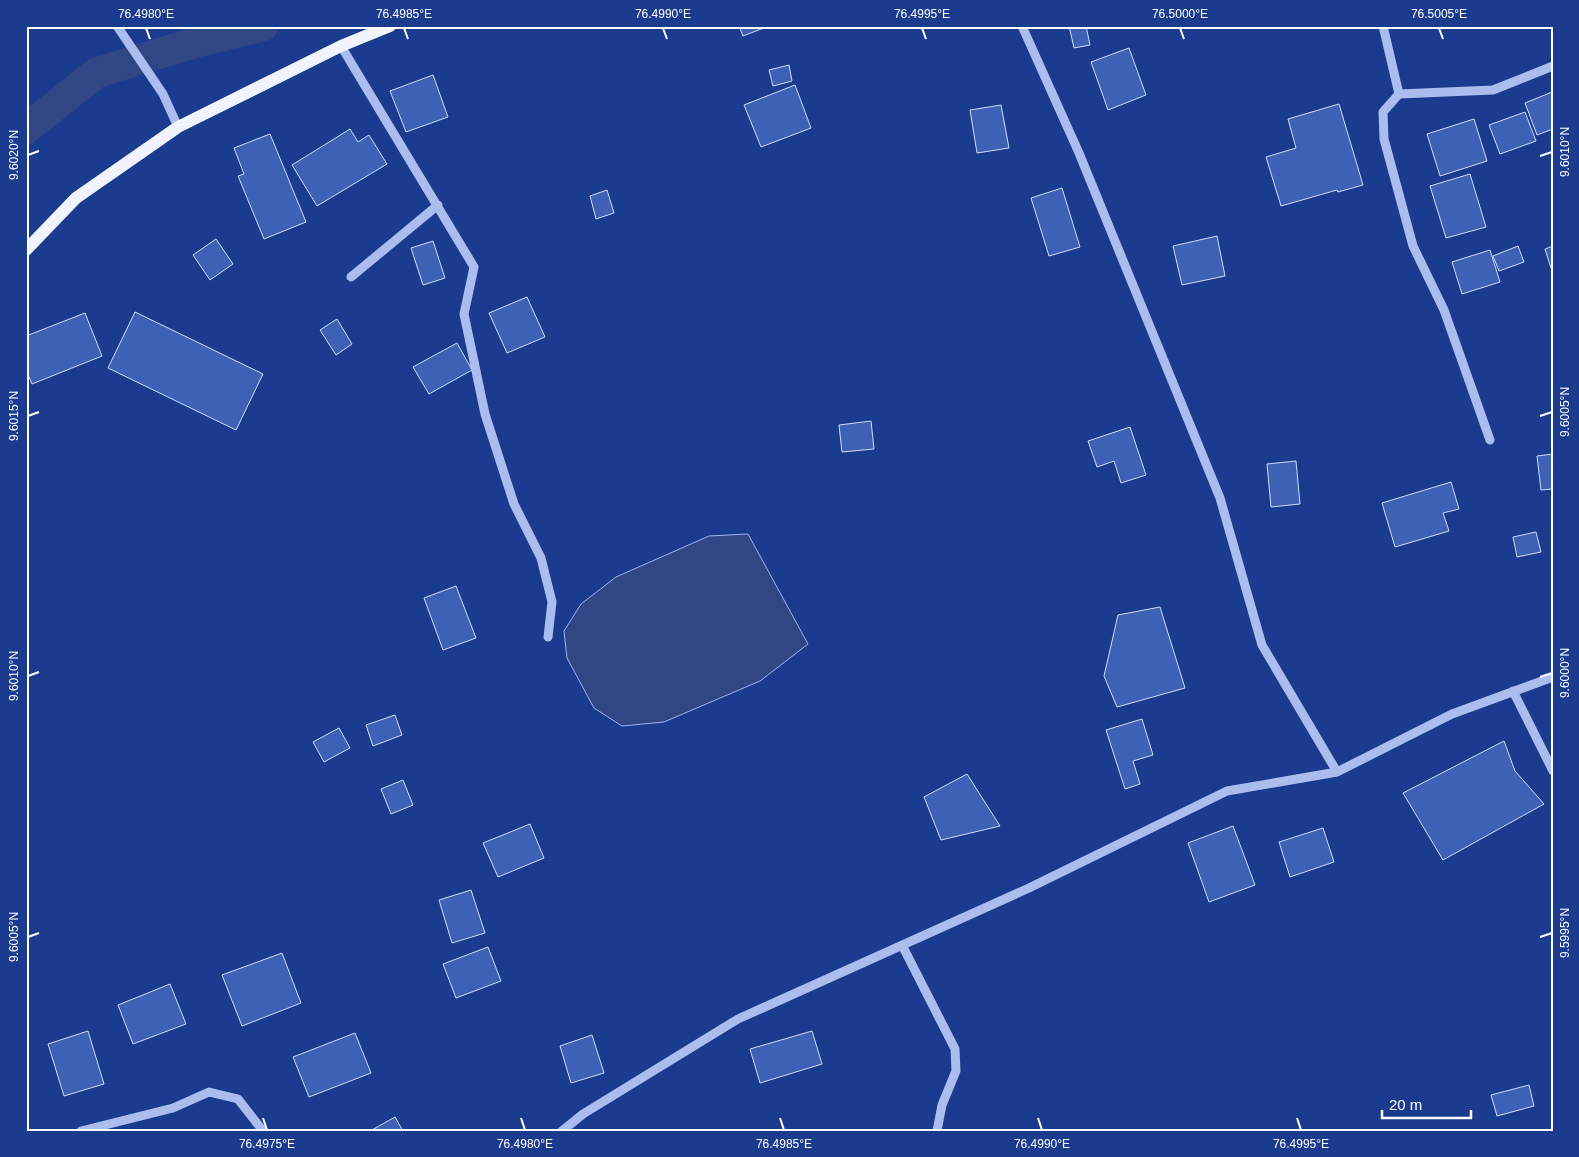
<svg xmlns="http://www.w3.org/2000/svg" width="1579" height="1157" font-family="Helvetica,sans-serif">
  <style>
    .water { fill: #304685; stroke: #9db6f0 }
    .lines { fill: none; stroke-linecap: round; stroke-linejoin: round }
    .canal { stroke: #304685; stroke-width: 31 }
    .building { fill: #3f61b5; stroke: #d0dcfa }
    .minor { stroke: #aabdee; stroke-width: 9 }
    .major { stroke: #f1f4ff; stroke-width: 12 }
    .ticks { fill: none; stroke: #fff; stroke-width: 2 }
    .neatline { fill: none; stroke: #fff; stroke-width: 2 }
    .ticks-label { font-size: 12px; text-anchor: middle; fill: #fff }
  </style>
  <rect width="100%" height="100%" fill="#1b3b8f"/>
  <!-- water -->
  <path class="water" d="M748,534L808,644L760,681L664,722L622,726L594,708L567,658L564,631L581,604L616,577L709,536Z"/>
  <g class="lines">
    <!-- canal -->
    <path class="canal" d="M26,129L96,73L193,43L263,26"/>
  </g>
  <!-- building -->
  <path class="building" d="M739,26H769L743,36Z
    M1069,26H1086L1090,45L1074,48Z
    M1129,48L1146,95L1108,110L1091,62Z
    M789,65L792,81L773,86L769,70Z
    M433,75L448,117L406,132L390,91Z
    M795,85L811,128L761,147L744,105Z
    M1552,92L1553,129L1537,135L1525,103Z
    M1339,104L1363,185L1338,192L1337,190L1281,206L1266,157L1296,148L1288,119Z
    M1001,105L1009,148L977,153L970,110Z
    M1525,112L1536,141L1500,154L1489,125Z
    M1474,119L1487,161L1440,176L1427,134Z
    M350,129L358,142L369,135L387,164L317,206L292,165Z
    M270,134L306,222L264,239L238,176L244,174L234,148Z
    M1470,174L1486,227L1446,238L1430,186Z
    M1062,188L1080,247L1049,256L1031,198Z
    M607,190L614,213L596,219L590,196Z
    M1217,236L1225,276L1182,285L1173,246Z
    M216,239L233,264L210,280L193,255Z
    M433,241L445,278L423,285L411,248Z
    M1518,246L1524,262L1499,271L1493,256Z
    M1553,246V268H1551L1545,249Z
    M1490,250L1500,282L1462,294L1452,262Z
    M527,297L545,337L507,353L489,313Z
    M135,312L263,374L236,430L108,368Z
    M85,313L102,356L32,384L26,370V336Z
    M337,319L352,344L336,355L320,330Z
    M457,343L472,370L429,394L413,367Z
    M871,421L874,449L842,452L839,425Z
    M1130,427L1146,475L1121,483L1114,461L1097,467L1088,441Z
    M1553,454V489L1541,490L1537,456Z
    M1296,461L1300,504L1271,507L1267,464Z
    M1451,482L1459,509L1443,513L1449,531L1395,547L1382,503Z
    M1536,532L1541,552L1517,557L1513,537Z
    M456,586L476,638L443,650L424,598Z
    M1160,607L1185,688L1117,707L1104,676L1118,615Z
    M395,715L402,735L373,746L366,725Z
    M1142,719L1153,755L1133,761L1140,784L1125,789L1106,730Z
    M339,728L350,748L324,762L313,742Z
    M1504,741L1515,771L1544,804L1443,860L1403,793Z
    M967,774L1000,826L941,840L924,797Z
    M403,780L413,805L391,814L381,789Z
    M530,824L544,858L498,877L483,843Z
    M1233,826L1255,885L1209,902L1188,843Z
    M1323,828L1334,862L1290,877L1279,842Z
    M471,890L485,933L452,943L439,900Z
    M488,947L501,981L456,998L443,964Z
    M282,953L301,1003L242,1026L222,975Z
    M170,984L186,1024L133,1044L118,1005Z
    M88,1031L104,1084L64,1096L48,1044Z
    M812,1031L822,1064L760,1083L750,1049Z
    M355,1033L371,1073L309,1097L293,1057Z
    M592,1035L604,1073L571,1083L560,1046Z
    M1529,1085L1534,1106L1497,1116L1491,1095Z
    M395,1117L403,1131H370Z"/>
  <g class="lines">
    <!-- minor -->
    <path class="minor" d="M117,26L163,94L178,127
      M1022,26L1079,153L1220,498L1262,645L1337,772
      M1383,26L1399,94
      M341,46L474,267L464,314L485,414L514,504L541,558L552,602L548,637
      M351,277L438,205
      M1490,440L1444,310L1413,246L1384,139L1383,112L1399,94L1493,90L1553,66
      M1513,691L1553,771
      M902,945L955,1049L956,1071L942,1105L937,1131
      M81,1131L173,1108L209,1092L238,1099L263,1131
      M562,1131L583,1114L738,1019L1029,888L1227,791L1337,772L1452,714L1553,677"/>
    <!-- major -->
    <path class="major" d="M26,250L76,198L178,127L341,46L390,26"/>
  </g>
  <!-- ticks -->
  <path class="ticks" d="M146,28L150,39M404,28L408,39M663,28L667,39M922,28L926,39M1180,28L1184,39M1439,28L1443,39M28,155L39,151M1540,156L1552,152M28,416L39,412M1540,416L1552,412M28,676L39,672M1540,677L1552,673M28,937L39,933M1540,937L1552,933M263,1118L267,1130M521,1118L525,1130M780,1118L784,1130M1038,1118L1042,1130M1297,1118L1301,1130"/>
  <!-- border -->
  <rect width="1579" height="1157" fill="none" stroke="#1b3b8f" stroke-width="55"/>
  <!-- scale -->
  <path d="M1382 1110v8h89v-8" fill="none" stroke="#ffffff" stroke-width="2.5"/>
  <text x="1389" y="1110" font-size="15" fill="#ffffff" stroke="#1b3b8f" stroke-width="4" paint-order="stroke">20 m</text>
  <rect x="28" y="28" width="1524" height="1102" class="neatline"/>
  <g class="ticks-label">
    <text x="146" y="18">76.4980°E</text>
    <text x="404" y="18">76.4985°E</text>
    <text x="663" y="18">76.4990°E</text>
    <text x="922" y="18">76.4995°E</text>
    <text x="1180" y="18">76.5000°E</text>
    <text x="1439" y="18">76.5005°E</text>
    <text transform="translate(1565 152) rotate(-90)" y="4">9.6010°N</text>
    <text transform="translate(14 155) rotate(-90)" y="4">9.6020°N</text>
    <text transform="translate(1565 412) rotate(-90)" y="4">9.6005°N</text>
    <text transform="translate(14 416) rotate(-90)" y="4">9.6015°N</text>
    <text transform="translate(1565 673) rotate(-90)" y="4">9.6000°N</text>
    <text transform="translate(14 676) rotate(-90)" y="4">9.6010°N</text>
    <text transform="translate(1565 933) rotate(-90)" y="4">9.5995°N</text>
    <text transform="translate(14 937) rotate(-90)" y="4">9.6005°N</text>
    <text x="267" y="1148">76.4975°E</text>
    <text x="525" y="1148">76.4980°E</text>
    <text x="784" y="1148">76.4985°E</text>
    <text x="1042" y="1148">76.4990°E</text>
    <text x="1301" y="1148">76.4995°E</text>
  </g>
</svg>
